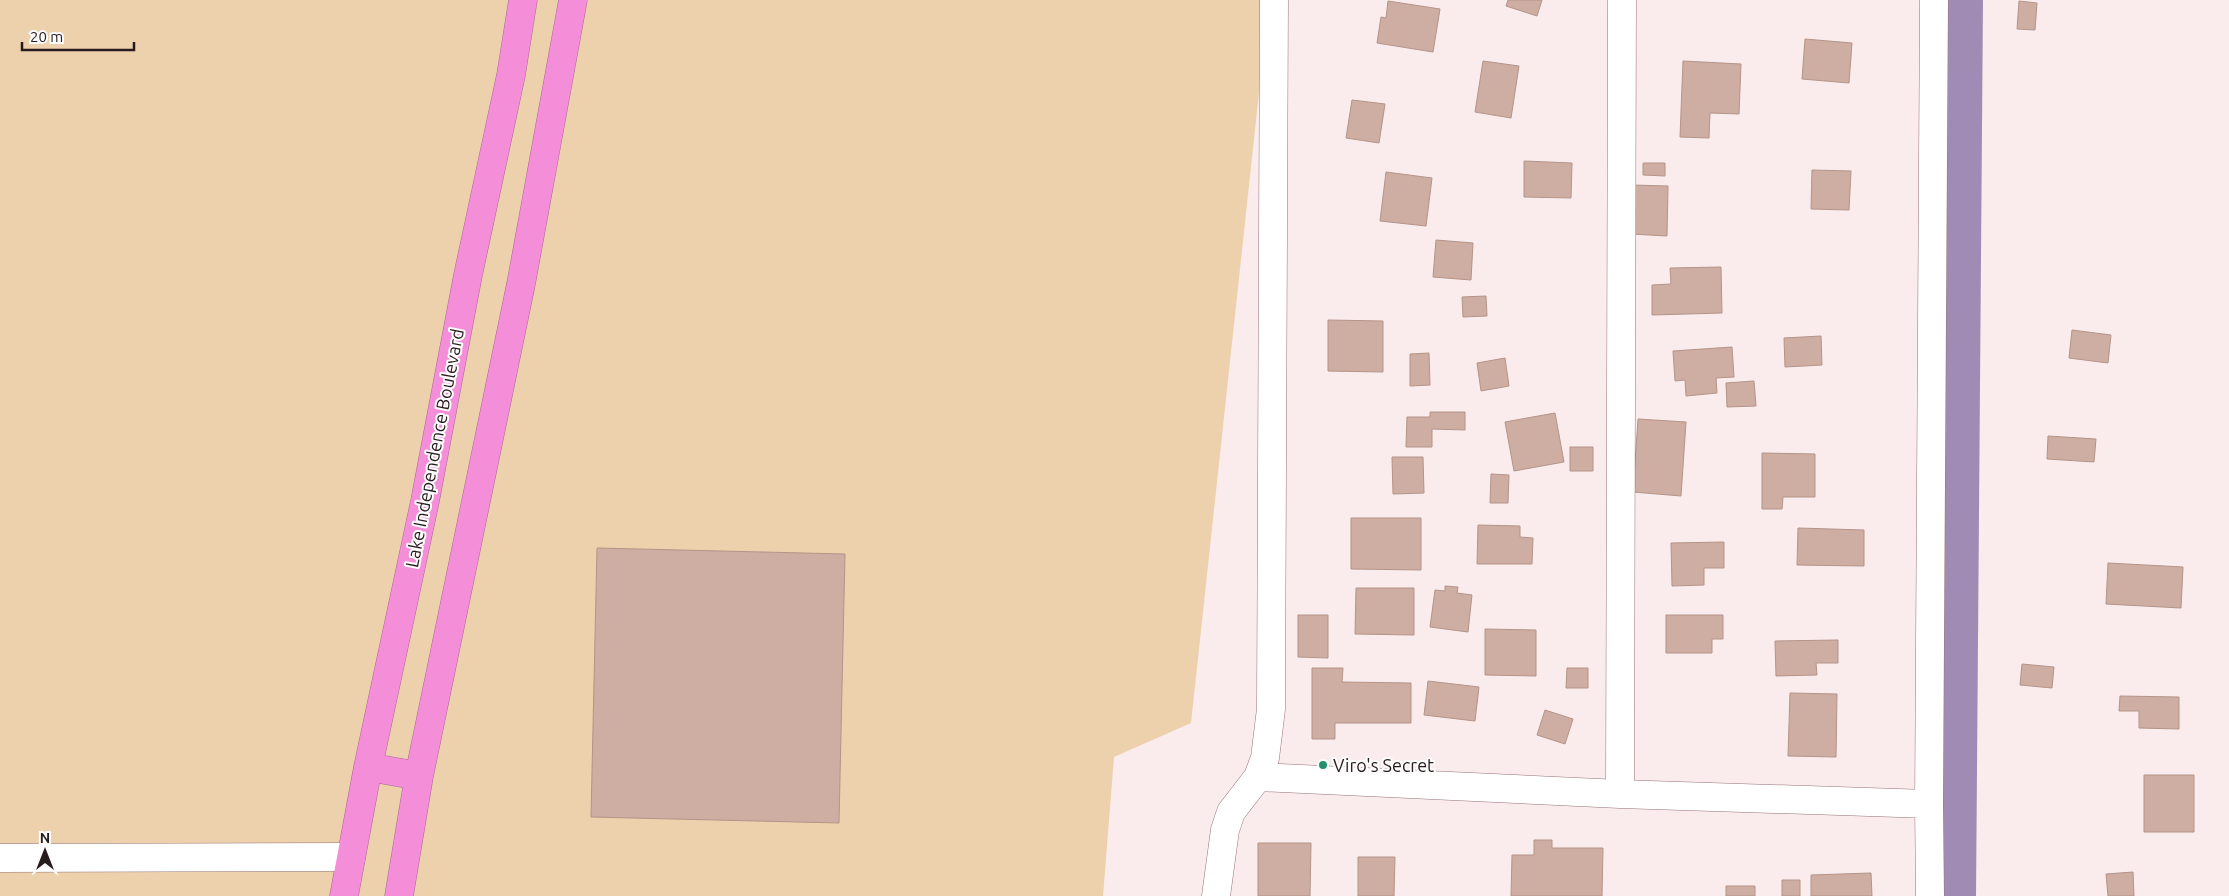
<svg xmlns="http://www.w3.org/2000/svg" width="2229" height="896" font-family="Ubuntu,sans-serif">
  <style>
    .green { fill: #edd0ac }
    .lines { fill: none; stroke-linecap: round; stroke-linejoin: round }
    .canal { stroke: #9f8bb4; stroke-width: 40 }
    .building { fill: #ceaea2; stroke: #b49488 }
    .minor-casing { stroke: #957478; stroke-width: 29 }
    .highway-casing { stroke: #ad6697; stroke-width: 29 }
    .minor { stroke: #fff; stroke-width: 28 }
    .highway { stroke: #f48ed8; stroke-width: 28 }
    .poi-dot { fill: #24906f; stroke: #fcfcfc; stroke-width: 2 }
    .labels { text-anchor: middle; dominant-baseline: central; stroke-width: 4; stroke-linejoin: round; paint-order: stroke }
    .street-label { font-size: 18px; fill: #281b1d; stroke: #fcfcfc }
    .poi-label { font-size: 18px; fill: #281b1d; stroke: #fcfcfc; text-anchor: start }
  </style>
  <rect width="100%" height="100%" fill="#faebec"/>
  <!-- green -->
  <path class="green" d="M0,0H1269L1191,723L1114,757L1103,896H0Z"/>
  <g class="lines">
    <!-- canal -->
    <path class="canal" d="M1956,896L1963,0"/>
  </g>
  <!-- building -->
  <path class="building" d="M1508,0H1542L1537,16L1506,6Z
    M1388,1L1440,9L1433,52L1377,43L1381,17L1386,18Z
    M2019,1L2037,3L2035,30L2017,29Z
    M1805,39L1852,43L1849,83L1802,79Z
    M1483,61L1519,66L1511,118L1475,112Z
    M1683,61L1741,64L1739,114L1710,113L1709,138L1680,137Z
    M1352,100L1385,104L1379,143L1346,138Z
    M1524,161L1572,163L1571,198L1524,197Z
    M1643,163H1665V176L1643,175Z
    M1812,170L1851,171L1849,210L1811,209Z
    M1386,172L1432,178L1426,226L1380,221Z
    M1632,185L1668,186L1667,236L1631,234Z
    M1436,240L1473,243L1471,280L1433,277Z
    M1721,267L1722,313L1652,315V285L1671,284L1670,268Z
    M1486,296L1487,316L1463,317L1462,297Z
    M1328,320L1383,321V372L1328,371Z
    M2072,330L2111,335L2108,363L2069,358Z
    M1821,336L1822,365L1785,367L1784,338Z
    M1732,347L1734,377L1716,378L1717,393L1686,396L1685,380L1675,381L1673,351Z
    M1429,353L1430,385L1410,386V354Z
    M1505,358L1509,386L1481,391L1477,363Z
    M1754,381L1756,406L1727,407L1726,383Z
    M1430,412H1465V430L1432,429V447H1406L1407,417H1430Z
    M1555,413L1564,462L1514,471L1505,422Z
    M1638,419L1686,422L1681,496L1633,492Z
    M2048,436L2096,439L2094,462L2047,459Z
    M1570,447H1593V471H1570Z
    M1762,453L1815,454V497H1783L1782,509H1762Z
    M1392,457H1423L1424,493L1393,494Z
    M1491,474L1509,475L1508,503H1490Z
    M1351,518H1421V570L1351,569Z
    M1478,525L1520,526V537L1533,538L1532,564H1477Z
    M1798,528L1864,530V566L1797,565Z
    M1724,542V568H1704V585L1672,586L1671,543Z
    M597,548L845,554L839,823L591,817Z
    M2108,563L2183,567L2181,608L2106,604Z
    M1445,586L1458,587L1457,593L1472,595L1468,632L1430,627L1435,590L1445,591Z
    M1356,588H1414V635L1355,634Z
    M1298,615H1328V658L1298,657Z
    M1666,615H1723V639H1712V653H1666Z
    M1485,629L1536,630V676L1485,675Z
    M1838,640V663H1816L1817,675L1776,676L1775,641Z
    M2022,664L2054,667L2052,688L2020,685Z
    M1312,668H1343L1342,682L1411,683V723H1335V739H1312Z
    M1567,668H1588V688H1566Z
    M1428,681L1479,687L1475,721L1424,715Z
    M1790,693L1837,694L1836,757L1788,756Z
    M2120,696L2179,697V729L2139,728V711H2119Z
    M1545,710L1573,719L1565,744L1537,735Z
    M2144,775H2194V832H2144Z
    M1534,840H1552V848H1603L1602,896H1511L1512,855H1534Z
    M1258,843H1311L1310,896H1258Z
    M1358,857H1395L1394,896H1358Z
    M2133,872L2134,896H2108L2106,874Z
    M1871,873L1872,896H1811V875Z
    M1782,880H1800V896H1782Z
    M1726,886H1755V896H1726Z"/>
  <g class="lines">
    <defs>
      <path id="minor" d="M1258,777L1620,794L1929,804
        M1620,794L1622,0
        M0,858L351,857
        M1216,896L1225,830L1231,812L1258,777L1265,758L1271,709L1274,0
        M1930,896L1929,804L1934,0"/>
      <path id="highway" d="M368,767L419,776
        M344,896L368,767L425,501L468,275L511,75L523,0
        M399,896L419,776L521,284L573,0"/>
    </defs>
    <!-- minor casing -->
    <use href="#minor" class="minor-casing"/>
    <!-- highway casing -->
    <use href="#highway" class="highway-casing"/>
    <!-- minor -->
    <use href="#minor" class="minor"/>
    <!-- highway -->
    <use href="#highway" class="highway"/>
  </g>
  <!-- markers -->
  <circle class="poi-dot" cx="1323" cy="765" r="5"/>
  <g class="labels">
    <!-- street labels -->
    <g class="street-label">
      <text transform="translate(434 448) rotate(-79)">Lake Independence Boulevard</text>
    </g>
    <!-- poi labels -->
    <g class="poi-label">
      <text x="1333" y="765">Viro's Secret</text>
    </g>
  </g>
  <!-- north arrow -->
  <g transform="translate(45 851)" stroke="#fcfcfc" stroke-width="4" paint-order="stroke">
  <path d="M0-4L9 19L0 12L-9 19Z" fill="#281b1d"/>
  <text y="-8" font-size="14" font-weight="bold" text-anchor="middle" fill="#281b1d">N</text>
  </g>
  <!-- scale -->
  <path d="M22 42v8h112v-8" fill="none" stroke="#281b1d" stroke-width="2.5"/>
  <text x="30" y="42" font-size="15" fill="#281b1d" stroke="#fcfcfc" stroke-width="4" paint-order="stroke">20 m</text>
</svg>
